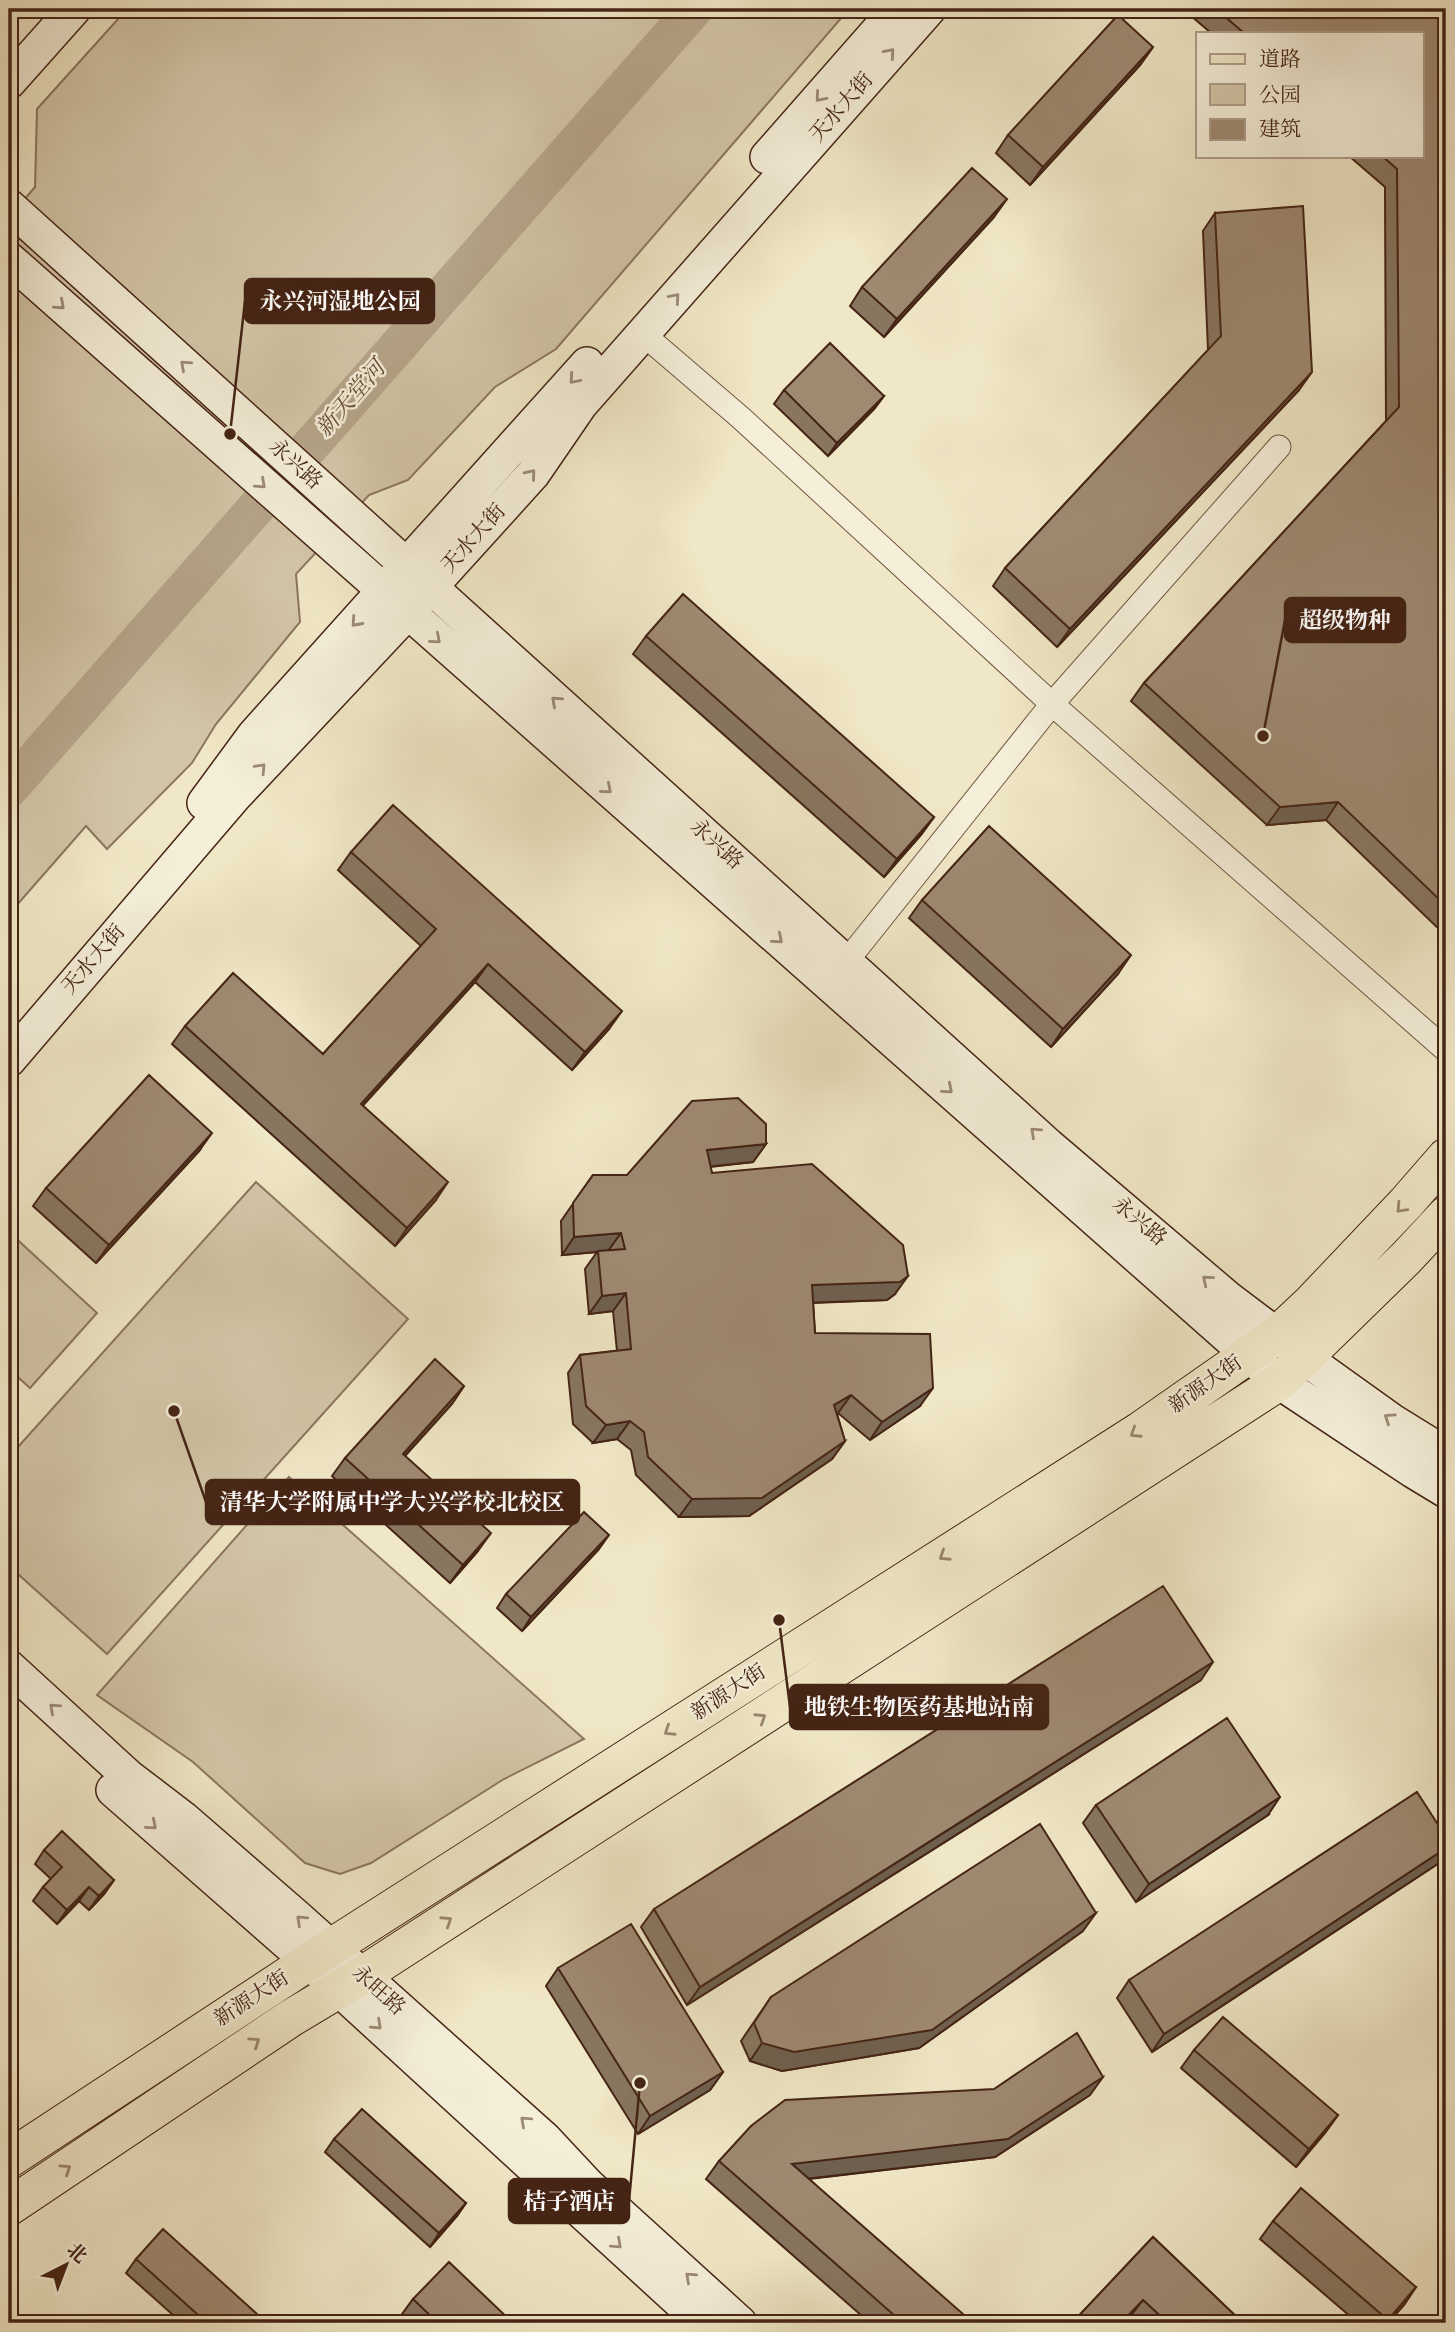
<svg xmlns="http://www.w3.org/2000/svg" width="1455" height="2332" font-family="'IM FELL English','Noto Serif SC',serif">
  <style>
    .green { fill: #d3c6a8; stroke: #8c755e; stroke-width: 2 }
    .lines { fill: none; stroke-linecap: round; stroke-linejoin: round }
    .river { stroke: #b6a58a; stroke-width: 38 }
    .street-casing { stroke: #705541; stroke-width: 25 }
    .secondary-casing { stroke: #452415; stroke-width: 36 }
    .primary-casing { stroke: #452415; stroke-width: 39 }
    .street { stroke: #f5efda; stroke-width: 23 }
    .secondary { stroke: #f5efda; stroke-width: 33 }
    .primary { stroke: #f0e7c6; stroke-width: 37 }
    .wall { fill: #887661; stroke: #452415; stroke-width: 2 }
    .shaded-wall { fill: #6f604f; stroke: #452415; stroke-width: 2 }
    .building { fill: #9e8971; stroke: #452415; stroke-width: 2 }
    .oneway { stroke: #9d8a78 }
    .oneway2 { stroke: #9a866e }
    .labels { text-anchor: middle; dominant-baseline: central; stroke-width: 5; stroke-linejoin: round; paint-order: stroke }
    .street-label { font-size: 21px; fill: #452415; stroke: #f5efda }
    .water-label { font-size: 23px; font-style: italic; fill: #674b38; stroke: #f5efda }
    .leader { fill: none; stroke: #452415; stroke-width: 2.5 }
    .callout-dot { fill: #452415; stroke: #f5efda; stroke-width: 2.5 }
    .callout { fill: #452415; stroke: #452415; stroke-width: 2.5 }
    .callout-label { font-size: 23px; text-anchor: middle; font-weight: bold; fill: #fff }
  </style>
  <rect width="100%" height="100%" fill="#f0e7c6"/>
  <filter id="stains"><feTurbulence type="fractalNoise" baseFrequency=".00286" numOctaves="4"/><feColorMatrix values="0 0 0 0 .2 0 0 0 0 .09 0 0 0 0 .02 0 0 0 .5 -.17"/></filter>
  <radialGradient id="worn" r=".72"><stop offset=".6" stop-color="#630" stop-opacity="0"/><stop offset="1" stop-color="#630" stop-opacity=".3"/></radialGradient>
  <!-- green -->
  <path class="green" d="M127,9H849L556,349L495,387L408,480L369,495L296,574L300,622L216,724L192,763L107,849L86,826L9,914V217L35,187L37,109Z
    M256,1182L408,1319L107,1654L9,1566V1457Z
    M9,1232L97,1313L30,1388L9,1369Z
    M289,1477L584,1739L504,1779L371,1863L340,1874L305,1863L193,1762L97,1695Z"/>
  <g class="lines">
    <!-- river -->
    <path class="river" d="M9,789L694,9"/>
    <defs>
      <path id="street" d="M643,334L741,418L1052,704L1446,1050
        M846,962L1052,704L1279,447"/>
      <path id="secondary" d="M9,82L74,9
        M767,157L897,9
        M9,206L1048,1145L1229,1299L1277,1335L1303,1357L1391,1420L1446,1454
        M9,259L1279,1382L1413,1471L1446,1491
        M204,803L254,735L587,364
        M9,1060L234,797L407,613L533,474L581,404L929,9
        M9,1667L128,1776L183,1818L297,1917L545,2139L588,2185L740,2323
        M113,1790L309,1962L703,2323"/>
      <path id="primary" d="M9,2159L330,1948L1141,1430L1277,1335L1311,1303L1406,1203L1446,1157
        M9,2207L291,2018L361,1976L1279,1382L1406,1258L1446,1215"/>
    </defs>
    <!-- street casing -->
    <use href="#street" class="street-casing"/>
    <!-- secondary casing -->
    <use href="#secondary" class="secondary-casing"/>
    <!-- primary casing -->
    <use href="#primary" class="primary-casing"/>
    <!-- street -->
    <use href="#street" class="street"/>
    <!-- secondary -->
    <use href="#secondary" class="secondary"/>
    <!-- primary -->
    <use href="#primary" class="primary"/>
  </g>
  <!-- wall -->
  <path class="wall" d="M1183,9H1446V936L1326,820L1267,825L1131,701L1144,683L1386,421L1385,187L1349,156H1422V33H1211Z
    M1153,47L1140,65L1030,185L996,153L1008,135Z
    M1215,213L1299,390L1057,647L993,586L1005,568L1208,350L1203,231Z
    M994,217L884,337L850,306L862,287Z
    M784,390L884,396L874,409L828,456L774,404Z
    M646,636L934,817L921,835L884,877L633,654Z
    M351,852L609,1029L572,1070L475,982L363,1105L436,1200L395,1246L172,1044L185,1026L323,1054L421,946L338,870Z
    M922,900L1118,974L1051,1047L909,918Z
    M766,1144L753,1162L710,1167L712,1173L895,1294L887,1300L813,1303L815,1333L920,1406L870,1440L838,1413L837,1414L845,1441L832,1459L749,1516L679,1517L636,1475L631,1450L617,1439L593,1443L573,1424L568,1373L580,1355L617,1351L613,1311L589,1314L585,1269L597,1252L562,1255L561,1221L593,1175H627Z
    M199,1151L96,1263L33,1206L46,1188Z
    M464,1386L452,1404L405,1456L478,1551L450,1583L332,1476L345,1458Z
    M599,1549L522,1631L497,1608L506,1594Z
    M1201,1680L687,2005L641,1927L654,1909Z
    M1096,1805L1268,1815L1136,1902L1083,1823Z
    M1446,1837V1853L1439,1863L1152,2052L1117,1998L1129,1980Z
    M44,1850L114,1880L104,1894L89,1910L79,1901L57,1924L33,1901L43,1887L51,1879L35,1864Z
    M1083,1931L919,2048L782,2071L750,2061L741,2041L771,1997Z
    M558,1968L723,2072L710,2090L638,2134L546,1986Z
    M1194,2050L1338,2115L1325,2133L1296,2167L1181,2068Z
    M1090,2095L995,2157L809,2179L954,2323H870L706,2179L719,2161Z
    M334,2139L466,2203L457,2216L430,2247L325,2152Z
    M1273,2221L1416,2287L1404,2305L1388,2323H1358L1260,2239Z
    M1153,2237L1243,2323H1137L1131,2318L1125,2323H1072Z
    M136,2259L267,2323H182L126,2273Z
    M413,2299L513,2323H406L400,2317Z"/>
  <!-- shaded-wall -->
  <path class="shaded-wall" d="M1153,47L1140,65L1030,185L1043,167Z
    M1007,199L994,217L884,337L897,319Z
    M1312,372L1299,390L1057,647L1070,629Z
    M884,396L874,409L828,456L837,443Z
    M1338,802L1326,820L1267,825L1280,807Z
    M934,817L921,835L884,877L897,859Z
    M1131,955L1118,974L1051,1047L1063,1029Z
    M488,964L475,982L348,1122L361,1104Z
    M622,1011L609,1029L572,1070L585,1052Z
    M212,1133L199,1151L96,1263L109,1245Z
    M766,1144L753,1162L694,1168L707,1150Z
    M448,1182L436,1200L395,1246L407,1228Z
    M621,1233L608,1251L562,1255L574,1237Z
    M908,1276L895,1294L887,1300L800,1303L812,1285Z
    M626,1293L613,1311L589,1314L602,1296Z
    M464,1386L452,1404L390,1472L403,1454Z
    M933,1388L920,1406L870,1440L882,1422Z
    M851,1395L838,1413L822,1423L834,1405Z
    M630,1421L617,1439L593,1443L606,1425Z
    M845,1441L832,1459L749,1516L679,1517L692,1499Z
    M491,1533L478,1551L450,1583L463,1565Z
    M609,1535L599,1549L522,1631L531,1617Z
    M1213,1662L1201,1680L687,2005L700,1987Z
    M1280,1797L1268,1815L1136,1902L1149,1884Z
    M1446,1848V1853L1439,1863L1152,2052L1164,2034Z
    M114,1880L104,1894L89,1910L99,1896Z
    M89,1887L79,1901L57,1924L67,1910Z
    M1096,1913L1083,1931L919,2048L782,2071L750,2061L762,2043Z
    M723,2072L710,2090L638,2134L650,2116Z
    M1103,2077L1090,2095L995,2157L779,2182L792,2164Z
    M1338,2115L1325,2133L1296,2167L1309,2149Z
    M466,2203L457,2216L430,2247L439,2233Z
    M1416,2287L1404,2305L1388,2323H1385Z
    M1143,2300L1125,2323H1121Z"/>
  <!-- building -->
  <path class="building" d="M1216,9H1446V906L1338,802L1280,807L1144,683L1399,407L1397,169L1382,156H1422V33H1244Z
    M1118,15L1153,47L1043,167L1008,135Z
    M972,168L1007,199L897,319L862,287Z
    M1303,206L1312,372L1070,629L1005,568L1221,336L1215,213Z
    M830,343L884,396L837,443L784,390Z
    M683,594L934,817L897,859L646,636Z
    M393,805L622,1011L585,1052L488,964L361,1104L448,1182L407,1228L185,1026L233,973L323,1054L436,929L351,852Z
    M989,826L1131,955L1063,1029L922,900Z
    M149,1075L212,1133L109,1245L46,1188Z
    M738,1098L766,1124V1144L707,1150L712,1173L812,1164L903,1245L908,1276L900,1282L812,1285L815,1333L930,1334L933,1388L882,1422L851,1395L834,1405L845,1441L762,1498L692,1499L648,1457L644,1432L630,1421L606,1425L586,1406L580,1355L631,1349L626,1293L602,1296L598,1251L625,1249L621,1233L574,1237L573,1203L593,1175H627L692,1101Z
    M435,1359L464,1386L403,1454L491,1533L463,1565L345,1458Z
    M584,1512L609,1535L531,1617L506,1594Z
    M1163,1586L1213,1662L700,1987L654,1909Z
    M1227,1718L1280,1797L1149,1884L1096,1805Z
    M1417,1792L1446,1837V1848L1164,2034L1129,1980Z
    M1040,1824L1096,1913L932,2030L794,2052L762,2043L754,2023L771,1997Z
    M62,1831L114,1880L99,1896L89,1887L67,1910L43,1887L62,1867L44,1850Z
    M631,1924L723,2072L650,2116L558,1968Z
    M1223,2017L1338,2115L1309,2149L1194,2050Z
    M1077,2033L1103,2077L1008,2139L792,2164L963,2314L954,2323H903L719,2161L751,2126L785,2100L994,2089Z
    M362,2109L466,2203L439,2233L334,2139Z
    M1301,2188L1416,2287L1388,2320L1273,2221Z
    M163,2229L267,2323H207L136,2259Z
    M1153,2237L1243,2323H1168L1143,2300L1121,2323H1072Z
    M449,2262L513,2323H438L413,2299Z"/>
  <!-- one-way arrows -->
  <defs><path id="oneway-chevron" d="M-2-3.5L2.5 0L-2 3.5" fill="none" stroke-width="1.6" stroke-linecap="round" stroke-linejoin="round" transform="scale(1.75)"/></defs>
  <g class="oneway">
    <use href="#oneway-chevron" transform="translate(890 53) rotate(-49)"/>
    <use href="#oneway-chevron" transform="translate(820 97) rotate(131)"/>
    <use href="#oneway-chevron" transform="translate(675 298) rotate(-49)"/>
    <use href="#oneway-chevron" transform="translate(60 305) rotate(42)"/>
    <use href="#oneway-chevron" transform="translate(185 365) rotate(-138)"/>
    <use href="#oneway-chevron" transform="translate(574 379) rotate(131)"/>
    <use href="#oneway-chevron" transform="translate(531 474) rotate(-51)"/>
    <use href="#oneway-chevron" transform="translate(261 484) rotate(42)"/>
    <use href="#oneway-chevron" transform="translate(356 622) rotate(132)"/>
    <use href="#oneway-chevron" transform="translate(436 639) rotate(41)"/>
    <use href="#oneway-chevron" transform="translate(556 701) rotate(-138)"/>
    <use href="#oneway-chevron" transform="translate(261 768) rotate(-47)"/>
    <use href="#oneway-chevron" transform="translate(607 789) rotate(41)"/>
    <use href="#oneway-chevron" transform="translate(778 939) rotate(41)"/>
    <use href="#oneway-chevron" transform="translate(948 1089) rotate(41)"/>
    <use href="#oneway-chevron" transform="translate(1035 1132) rotate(-138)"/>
    <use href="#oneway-chevron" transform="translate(1207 1280) rotate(-140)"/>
    <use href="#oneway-chevron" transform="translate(1389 1418) rotate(-146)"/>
    <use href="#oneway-chevron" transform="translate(54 1708) rotate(-138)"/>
    <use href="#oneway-chevron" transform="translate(152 1825) rotate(41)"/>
    <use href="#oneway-chevron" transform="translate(301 1920) rotate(-137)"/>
    <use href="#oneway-chevron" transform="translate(377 2025) rotate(43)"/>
    <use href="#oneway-chevron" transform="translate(525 2121) rotate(-138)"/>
    <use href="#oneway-chevron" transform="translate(617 2244) rotate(42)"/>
    <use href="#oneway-chevron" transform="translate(690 2277) rotate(-138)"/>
  </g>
  <g class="oneway2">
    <use href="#oneway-chevron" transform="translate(1401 1208) rotate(133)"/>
    <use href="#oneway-chevron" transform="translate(1135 1433) rotate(147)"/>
    <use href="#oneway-chevron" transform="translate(944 1556) rotate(147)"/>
    <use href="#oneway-chevron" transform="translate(761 1718) rotate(-33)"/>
    <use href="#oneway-chevron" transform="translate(669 1731) rotate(147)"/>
    <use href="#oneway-chevron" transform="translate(447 1921) rotate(-33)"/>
    <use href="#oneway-chevron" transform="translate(255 2042) rotate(-34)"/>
    <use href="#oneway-chevron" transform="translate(66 2169) rotate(-34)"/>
  </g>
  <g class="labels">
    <!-- street labels -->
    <g class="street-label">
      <text transform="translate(842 108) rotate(-49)">天水大街</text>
      <text transform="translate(295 465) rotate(42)">永兴路</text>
      <text transform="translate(474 539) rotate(-48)">天水大街</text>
      <text transform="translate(716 845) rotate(42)">永兴路</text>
      <text transform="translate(94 960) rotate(-49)">天水大街</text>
      <text transform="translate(1139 1222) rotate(40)">永兴路</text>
      <text transform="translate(1206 1385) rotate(-35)">新源大街</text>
      <text transform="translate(729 1693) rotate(-33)">新源大街</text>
      <text transform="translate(378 1991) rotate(42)">永旺路</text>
      <text transform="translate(252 1999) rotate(-33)">新源大街</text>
    </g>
    <!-- water labels -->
    <g class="water-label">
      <text transform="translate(351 399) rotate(-49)">新天堂河</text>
    </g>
  </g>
  <!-- callouts -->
  <path class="leader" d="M230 434L245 301M1263 736L1285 620M174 1411L206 1502M779 1620L790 1707M640 2083L629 2201"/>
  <g class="callout-dot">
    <circle cx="230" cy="434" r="7"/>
    <circle cx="1263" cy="736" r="7"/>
    <circle cx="174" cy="1411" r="7"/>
    <circle cx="779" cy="1620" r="7"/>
    <circle cx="640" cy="2083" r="7"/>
  </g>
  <g class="callout">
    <rect x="245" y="279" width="189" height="44" rx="7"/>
    <rect x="1285" y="598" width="120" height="44" rx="7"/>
    <rect x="206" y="1480" width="373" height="44" rx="7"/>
    <rect x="790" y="1685" width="258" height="44" rx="7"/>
    <rect x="509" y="2179" width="120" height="44" rx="7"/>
  </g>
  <g class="callout-label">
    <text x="340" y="309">永兴河湿地公园</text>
    <text x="1345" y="628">超级物种</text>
    <text x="392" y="1510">清华大学附属中学大兴学校北校区</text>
    <text x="919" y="1715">地铁生物医药基地站南</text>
    <text x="569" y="2209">桔子酒店</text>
  </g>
  <!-- margin -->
  <rect width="1455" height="2332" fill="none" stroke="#f0e7c6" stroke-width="35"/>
  <rect x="10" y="10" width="1434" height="2311" fill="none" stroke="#452415" stroke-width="3.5"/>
  <rect x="18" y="18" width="1420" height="2297" fill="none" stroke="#452415" stroke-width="2"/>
  <!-- legend -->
  <rect x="1196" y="32" width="228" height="126" fill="#f5efda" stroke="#af9e8b" stroke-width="2"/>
  <rect x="1210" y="54" width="35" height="10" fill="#f0e7c6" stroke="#af9e8b" stroke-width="2"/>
  <text x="1259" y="66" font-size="21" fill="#452415">道路</text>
  <rect x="1210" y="84" width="35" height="21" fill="#d3c6a8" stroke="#af9e8b" stroke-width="2"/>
  <text x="1259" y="102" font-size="21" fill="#452415">公园</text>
  <rect x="1210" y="119" width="35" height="21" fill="#9e8971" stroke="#af9e8b" stroke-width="2"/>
  <text x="1259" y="136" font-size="21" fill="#452415">建筑</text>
  <!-- north arrow -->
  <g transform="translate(66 2265) rotate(42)" stroke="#f5efda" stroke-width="5" paint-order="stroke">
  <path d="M0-5L12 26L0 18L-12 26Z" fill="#452415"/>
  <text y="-10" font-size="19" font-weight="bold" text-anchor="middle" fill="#452415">北</text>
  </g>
  <rect width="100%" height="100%" filter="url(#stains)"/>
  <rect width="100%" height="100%" fill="url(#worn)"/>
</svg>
